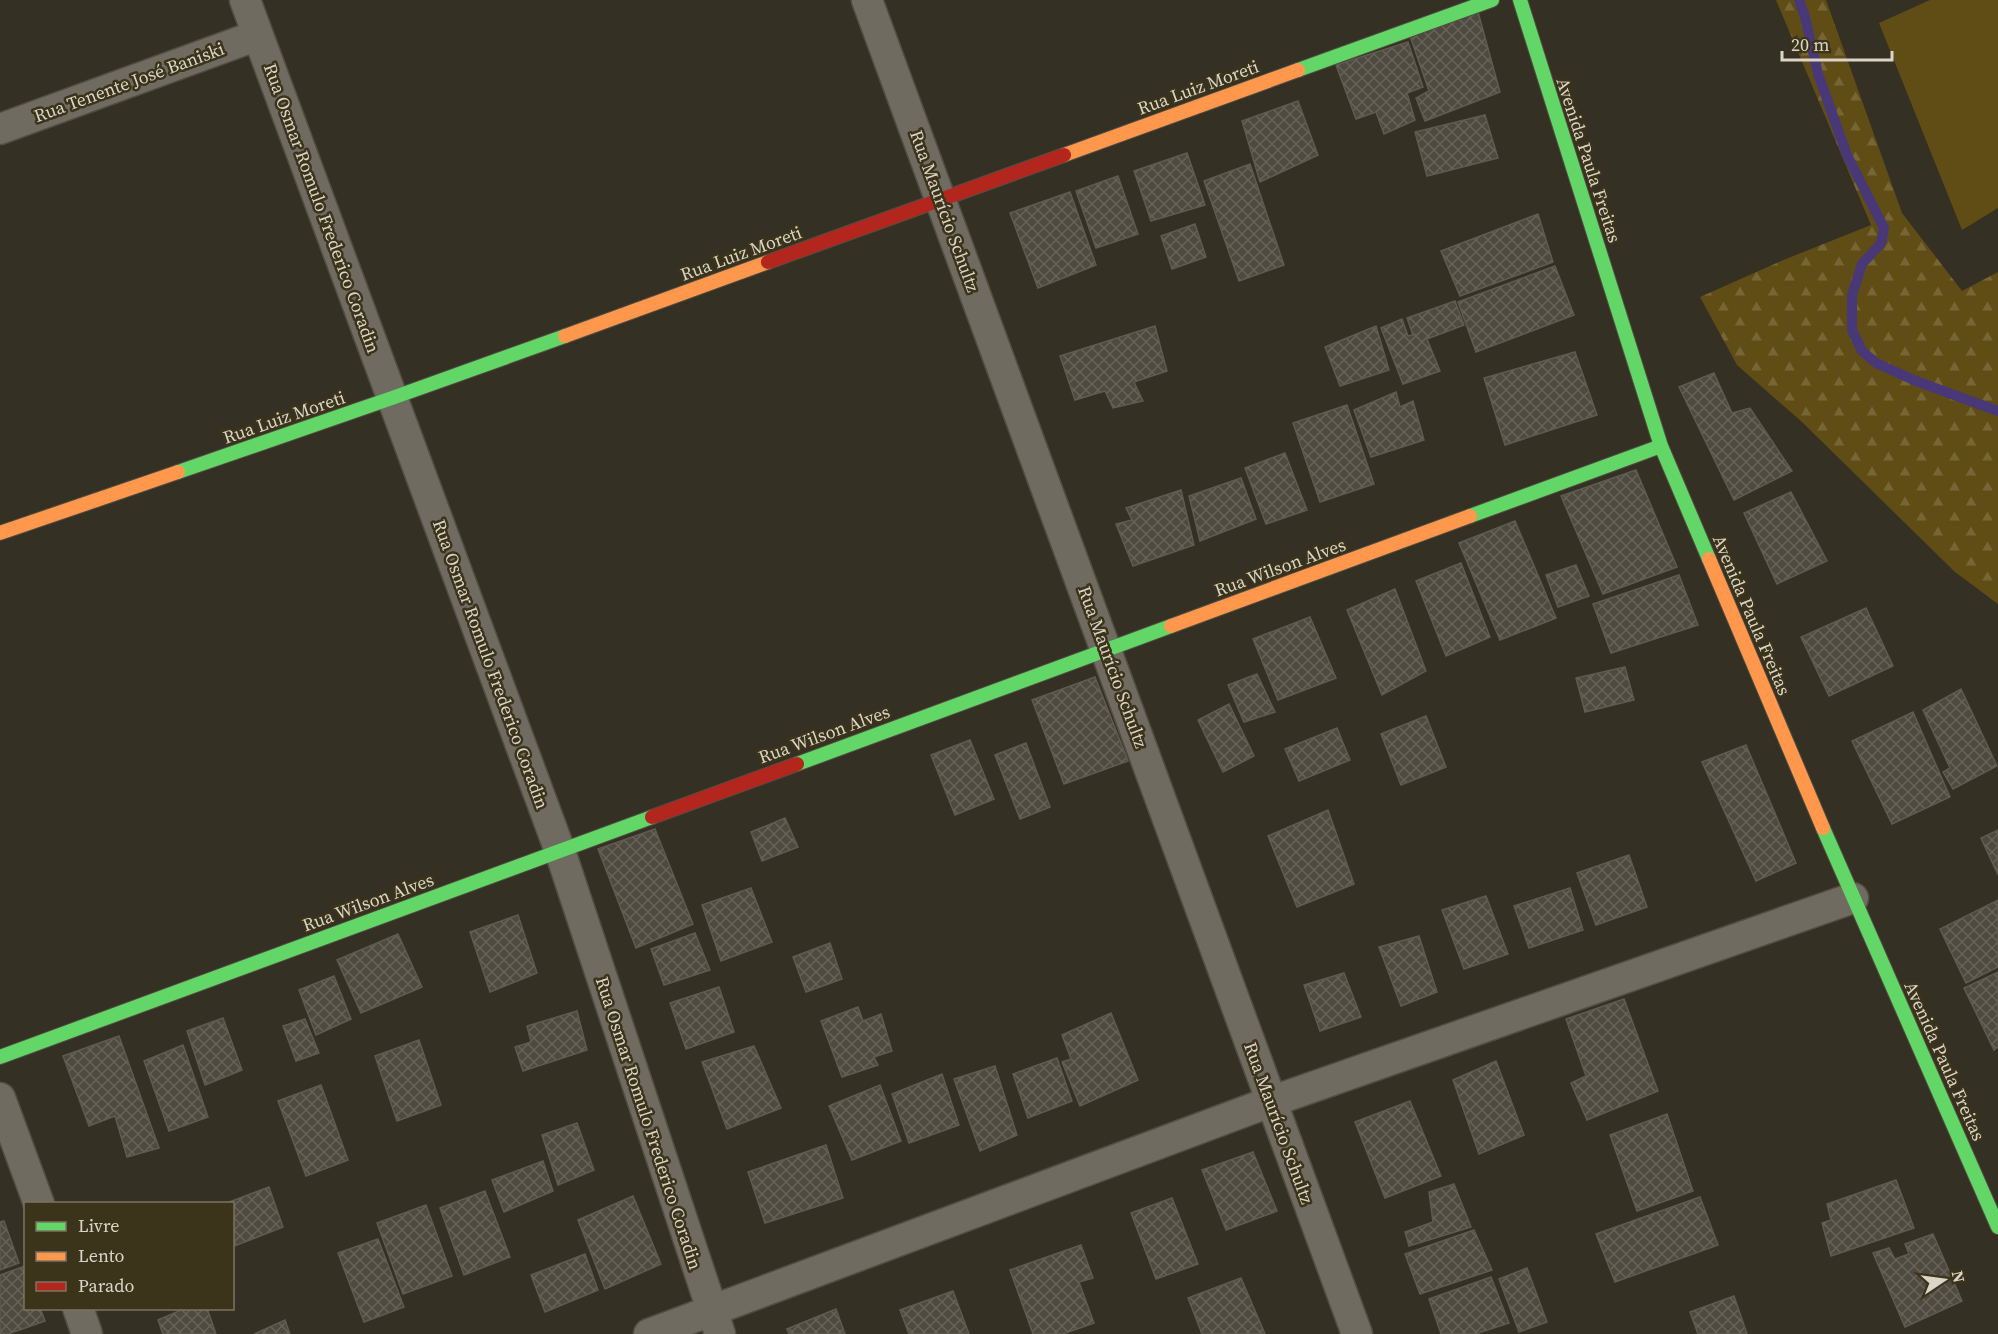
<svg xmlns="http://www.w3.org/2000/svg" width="1998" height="1334" font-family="'Source Serif 4',serif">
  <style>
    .green { fill: #604d16 }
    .forest { fill: url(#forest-firs) }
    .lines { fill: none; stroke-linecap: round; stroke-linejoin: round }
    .stream { stroke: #483878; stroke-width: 10 }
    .building { fill: url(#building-cross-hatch); stroke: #5e5b50; stroke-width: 1.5 }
    .street-casing { stroke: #514d41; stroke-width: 33 }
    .fast-casing { stroke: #514d41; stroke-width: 16 }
    .slow-casing { stroke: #514d41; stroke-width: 16 }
    .jam-casing { stroke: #514d41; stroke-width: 16 }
    .street { stroke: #6f6b61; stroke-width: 30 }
    .fast { stroke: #63d668; stroke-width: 14 }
    .slow { stroke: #ff974d; stroke-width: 14 }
    .jam { stroke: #b3261e; stroke-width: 14 }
    .labels { text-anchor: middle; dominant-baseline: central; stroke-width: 5; stroke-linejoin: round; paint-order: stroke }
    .street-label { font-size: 18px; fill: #dbd5c7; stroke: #3c331b }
  </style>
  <defs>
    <pattern id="forest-firs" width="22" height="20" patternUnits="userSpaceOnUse" patternTransform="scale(1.5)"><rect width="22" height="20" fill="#604d16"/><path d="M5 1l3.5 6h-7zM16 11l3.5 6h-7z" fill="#766636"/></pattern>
    <pattern id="building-cross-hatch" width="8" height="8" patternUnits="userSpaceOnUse" patternTransform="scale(1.5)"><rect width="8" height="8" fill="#4e4a3f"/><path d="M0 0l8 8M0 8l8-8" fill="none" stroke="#676359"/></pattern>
  </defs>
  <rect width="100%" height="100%" fill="#343023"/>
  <!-- green -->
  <path class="green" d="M1930,0H1998V208L1962,230L1879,23Z"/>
  <!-- forest -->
  <path class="forest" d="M1776,0H1826L1902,213L1962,291L1998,272V604L1955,572L1801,421L1737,365L1700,297L1781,261L1871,225Z"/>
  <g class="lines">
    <!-- stream -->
    <path class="stream" d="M1799,0L1805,17L1818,74L1847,155L1884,228L1881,243L1862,264L1852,295V330L1862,351L1876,363L1916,381L1998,411"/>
  </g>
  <!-- building -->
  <path class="building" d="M1478,12L1500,92L1425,121L1416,98L1429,91L1410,36Z
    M1408,42L1423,87L1407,93L1415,120L1384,134L1376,112L1356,119L1336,65Z
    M1298,101L1318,155L1260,182L1242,121Z
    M1485,115L1498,158L1427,176L1415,132Z
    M1187,153L1205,205L1151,221L1134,171Z
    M1250,164L1284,265L1239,281L1204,181Z
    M1118,176L1138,234L1096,248L1076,191Z
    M1070,192L1096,265L1038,288L1010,213Z
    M1538,214L1553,262L1460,296L1441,251Z
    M1195,224L1206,257L1172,269L1161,236Z
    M1555,266L1574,315L1476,352L1458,302Z
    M1455,301L1464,325L1427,339L1440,371L1403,384L1381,328L1402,319L1408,336L1413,335L1407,318Z
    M1155,326L1167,371L1134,382L1143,401L1113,408L1105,391L1075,400L1060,356Z
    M1376,326L1389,370L1340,386L1325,347Z
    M1575,352L1597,415L1505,445L1484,378Z
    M1714,373L1732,413L1750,408L1792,471L1734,500L1679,387Z
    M1396,392L1400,407L1413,401L1424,440L1371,457L1354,410Z
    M1347,405L1374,484L1320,502L1293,423Z
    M1285,453L1307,510L1266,524L1245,468Z
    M1636,470L1677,567L1603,594L1561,496Z
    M1241,478L1256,519L1200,541L1189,496Z
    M1181,490L1194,545L1133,566L1116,524L1132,520L1126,508Z
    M1791,492L1827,561L1777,584L1744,513Z
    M1515,521L1556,618L1500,640L1459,543Z
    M1461,563L1490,637L1446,656L1416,581Z
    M1576,565L1589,596L1558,607L1546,575Z
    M1679,575L1698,625L1611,653L1593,604Z
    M1395,589L1426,671L1382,695L1347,610Z
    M1866,608L1893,666L1829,696L1801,637Z
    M1310,617L1336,678L1278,700L1253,639Z
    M1625,667L1634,700L1585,712L1576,678Z
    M1257,674L1275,712L1244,722L1228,685Z
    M1095,677L1128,761L1064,784L1032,700Z
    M1961,689L1997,766L1953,789L1943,772L1950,768L1923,710Z
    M1229,704L1254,756L1223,772L1198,720Z
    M1913,712L1950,797L1892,824L1852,741Z
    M1426,716L1446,767L1401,785L1381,734Z
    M1337,728L1350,760L1299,781L1285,749Z
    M970,740L994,799L955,815L931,755Z
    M1026,743L1050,807L1020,819L995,755Z
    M1746,745L1796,863L1756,881L1702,762Z
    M1328,810L1354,884L1297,907L1268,836Z
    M785,818L798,847L762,861L751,832Z
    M655,829L693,924L636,948L598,849Z
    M1998,830V875L1981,838Z
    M1629,855L1647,907L1596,925L1577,873Z
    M751,888L772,942L721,961L702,905Z
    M1570,888L1583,930L1529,948L1514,906Z
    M1486,896L1508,954L1464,969L1442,910Z
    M1998,900V967L1966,983L1940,929Z
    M518,915L537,973L490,992L470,932Z
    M695,933L710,970L664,985L651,949Z
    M398,934L422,987L361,1013L337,960Z
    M1419,936L1437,992L1401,1006L1379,947Z
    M830,943L842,979L806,992L793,957Z
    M1998,972V1047L1994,1050L1964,988Z
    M1344,973L1361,1017L1320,1031L1304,985Z
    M334,976L351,1019L316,1035L299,990Z
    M719,987L734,1032L686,1049L670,1003Z
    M1624,999L1658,1091L1587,1120L1571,1083L1586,1076L1566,1019Z
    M858,1007L863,1021L881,1014L892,1051L874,1057L878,1065L842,1077L821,1021Z
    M577,1011L587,1050L523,1071L515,1047L531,1042L527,1026Z
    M1111,1013L1138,1080L1080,1106L1062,1062L1071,1059L1062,1035Z
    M223,1018L242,1070L205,1085L187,1031Z
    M305,1019L319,1053L296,1061L283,1026Z
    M119,1036L159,1148L127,1157L115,1116L89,1126L63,1056Z
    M419,1040L441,1105L397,1121L375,1056Z
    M183,1045L208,1117L169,1131L144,1061Z
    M754,1046L781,1108L727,1129L702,1062Z
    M1057,1058L1072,1101L1028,1118L1013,1074Z
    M1496,1061L1524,1135L1479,1154L1453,1080Z
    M995,1066L1017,1135L980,1151L954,1079Z
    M942,1074L959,1125L909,1143L892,1094Z
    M321,1085L348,1160L306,1176L278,1101Z
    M880,1085L901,1141L852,1160L829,1106Z
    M1410,1101L1441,1176L1385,1198L1355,1122Z
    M1667,1114L1693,1191L1637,1211L1610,1135Z
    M577,1123L594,1170L558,1185L542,1135Z
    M826,1145L843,1198L765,1223L748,1172Z
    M1253,1152L1277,1211L1226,1230L1202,1170Z
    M543,1161L553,1191L504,1212L492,1180Z
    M1896,1180L1914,1228L1831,1256L1822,1223L1831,1220L1827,1204Z
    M1454,1184L1471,1227L1409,1246L1405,1232L1433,1222L1429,1192Z
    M269,1187L283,1227L232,1247V1204H224Z
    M485,1191L510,1257L464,1275L440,1208Z
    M633,1196L661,1264L605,1289L578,1220Z
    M1700,1197L1718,1245L1615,1282L1596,1234Z
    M1172,1198L1198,1264L1156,1279L1131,1213Z
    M426,1205L452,1276L403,1294L377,1223Z
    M4,1221L19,1263L0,1270V1222Z
    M1474,1230L1492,1270L1420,1294L1405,1254Z
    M1933,1234L1962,1301L1905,1327L1873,1253L1889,1248L1895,1259L1909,1254L1905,1244Z
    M378,1239L404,1307L364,1322L338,1253Z
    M1081,1245L1093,1278L1079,1282L1094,1323L1063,1334H1033L1010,1270Z
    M585,1254L598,1290L545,1312L531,1275Z
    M25,1266L26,1308H40L45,1321L8,1334H0V1275Z
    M1527,1268L1547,1322L1519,1332L1499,1279Z
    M1491,1277L1509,1323L1475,1334H1441L1429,1299Z
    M1241,1278L1265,1334H1202L1188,1298Z
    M953,1291L969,1334H909L900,1310Z
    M1734,1296L1747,1334H1698L1690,1312Z
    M186,1308H207L216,1334H163L158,1320Z
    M836,1309L845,1334H789L787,1329Z
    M285,1320L290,1334H254Z"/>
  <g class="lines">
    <defs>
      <path id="street" d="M245,0L560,851L720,1334
        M867,0L1357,1334
        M0,129L258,35
        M0,1098L39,1204
        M78,1308L87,1334
        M649,1334L1270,1102L1853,898"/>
      <path id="fast" d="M1520,0L1661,446L1709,559
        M1298,70L1492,0
        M178,472L392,398L565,336
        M1470,516L1661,446
        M797,764L1171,626
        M1823,828L1998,1227
        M0,1057L652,817"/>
      <path id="slow" d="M1064,155L1298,70
        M565,336L768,262
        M0,533L178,472
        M1709,559L1823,828
        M1171,626L1470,516"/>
      <path id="jam" d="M768,262L1064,155
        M652,817L797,764"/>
    </defs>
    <!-- street casing -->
    <use href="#street" class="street-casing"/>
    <!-- fast casing -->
    <use href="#fast" class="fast-casing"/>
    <!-- slow casing -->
    <use href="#slow" class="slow-casing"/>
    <!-- jam casing -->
    <use href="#jam" class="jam-casing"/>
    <!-- street -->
    <use href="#street" class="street"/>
    <!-- fast -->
    <use href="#fast" class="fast"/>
    <!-- slow -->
    <use href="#slow" class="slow"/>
    <!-- jam -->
    <use href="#jam" class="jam"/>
  </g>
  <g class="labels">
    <!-- street labels -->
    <g class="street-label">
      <text transform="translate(129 82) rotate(-20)">Rua Tenente José Baniski</text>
      <text transform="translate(1198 87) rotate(-20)">Rua Luiz Moreti</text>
      <text transform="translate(1589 160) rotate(72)">Avenida Paula Freitas</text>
      <text transform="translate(322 208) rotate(70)">Rua Osmar Romulo Frederico Coradin</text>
      <text transform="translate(945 211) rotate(70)">Rua Maurício Schultz</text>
      <text transform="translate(741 253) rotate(-20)">Rua Luiz Moreti</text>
      <text transform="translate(284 417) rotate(-19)">Rua Luiz Moreti</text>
      <text transform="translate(1280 567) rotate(-20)">Rua Wilson Alves</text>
      <text transform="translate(1752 615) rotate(67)">Avenida Paula Freitas</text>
      <text transform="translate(491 664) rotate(70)">Rua Osmar Romulo Frederico Coradin</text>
      <text transform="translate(1113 667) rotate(70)">Rua Maurício Schultz</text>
      <text transform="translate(824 734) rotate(-20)">Rua Wilson Alves</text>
      <text transform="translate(368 902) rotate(-20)">Rua Wilson Alves</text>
      <text transform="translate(1945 1061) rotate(66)">Avenida Paula Freitas</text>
      <text transform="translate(649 1123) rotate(72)">Rua Osmar Romulo Frederico Coradin</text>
      <text transform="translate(1279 1123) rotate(70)">Rua Maurício Schultz</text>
    </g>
  </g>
  <!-- legend -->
  <rect x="24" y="1202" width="210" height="108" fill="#3c331b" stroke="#7c7460" stroke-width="1.5"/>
  <rect x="36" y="1222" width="30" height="9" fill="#63d668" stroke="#7c7460" stroke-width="1.5"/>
  <text x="78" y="1232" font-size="18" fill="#dbd5c7">Livre</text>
  <rect x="36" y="1252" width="30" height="9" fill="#ff974d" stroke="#7c7460" stroke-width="1.5"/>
  <text x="78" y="1262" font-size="18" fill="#dbd5c7">Lento</text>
  <rect x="36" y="1282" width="30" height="9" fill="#b3261e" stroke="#7c7460" stroke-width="1.5"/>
  <text x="78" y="1292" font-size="18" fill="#dbd5c7">Parado</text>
  <!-- north arrow -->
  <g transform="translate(1944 1280) rotate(77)" stroke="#3c331b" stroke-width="4.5" paint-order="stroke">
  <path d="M0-4.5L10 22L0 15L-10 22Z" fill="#dbd5c7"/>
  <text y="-9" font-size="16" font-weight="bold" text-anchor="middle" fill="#dbd5c7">N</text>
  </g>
  <!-- scale -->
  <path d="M1782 51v9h110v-9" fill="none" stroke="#dbd5c7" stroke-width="3"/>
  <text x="1791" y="51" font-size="18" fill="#dbd5c7" stroke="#3c331b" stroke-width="4.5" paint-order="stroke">20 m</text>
</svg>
